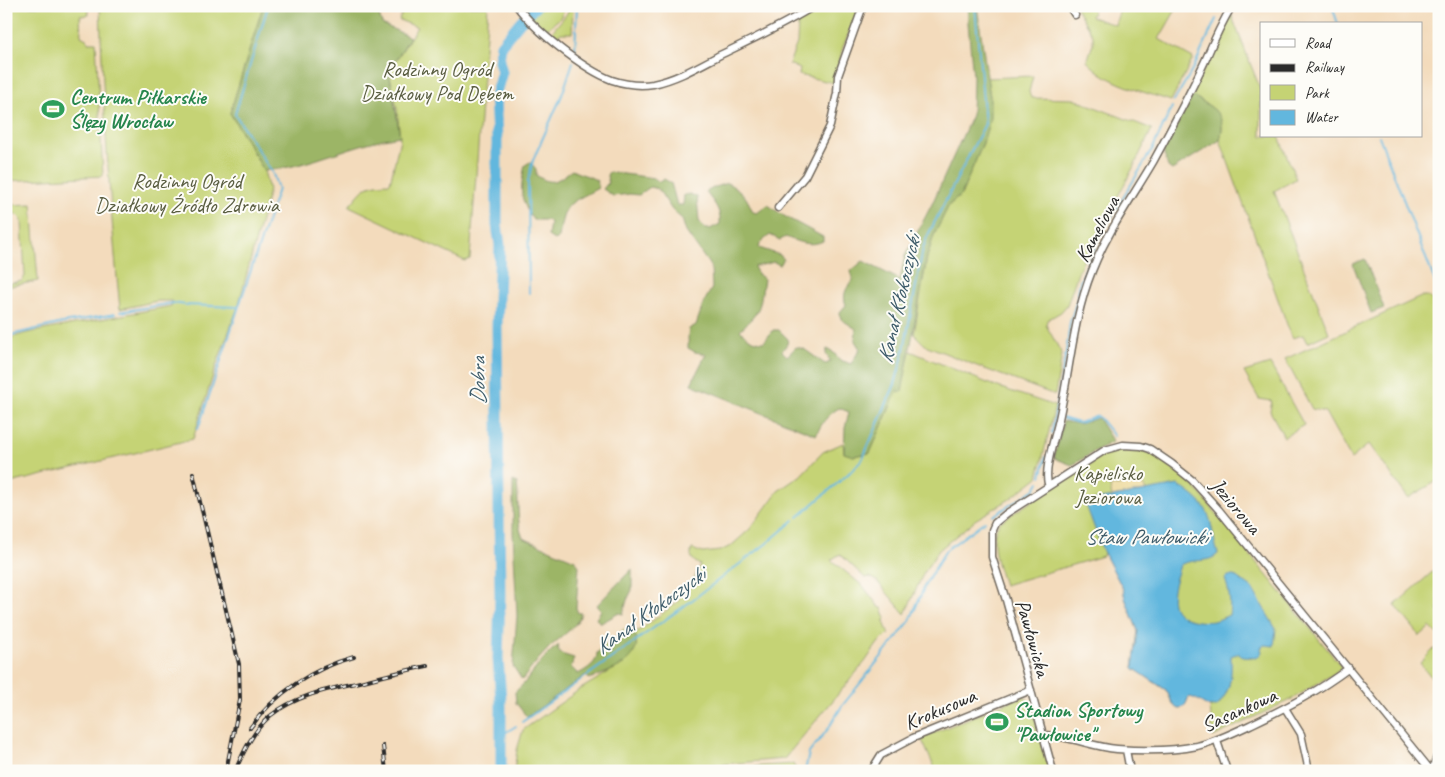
<svg xmlns="http://www.w3.org/2000/svg" width="1445" height="777" font-family="Caveat,sans-serif">
  <style>
    .green { fill: #c5d374; stroke: #787f50 }
    .forest { fill: #9cb566; stroke: #647048 }
    .sand { fill: #eeda9e; stroke: #8c8264 }
    .water { fill: #62b7de; stroke: #467184 }
    .lines { fill: none; stroke-linecap: round; stroke-linejoin: round }
    .stream { stroke: #62b7de; stroke-width: 2 }
    .river { stroke: #62b7de; stroke-width: 11 }
    .street-casing { stroke: #71695e; stroke-width: 9 }
    .street { stroke: #fff; stroke-width: 6 }
    .rail-casing { stroke: #2b2b2b; stroke-width: 4 }
    .rail { stroke: #fdfcf7; stroke-width: 2; stroke-dasharray: 5.5; stroke-linecap: butt }
    .labels { text-anchor: middle; dominant-baseline: central; stroke-width: 4; stroke-linejoin: round; paint-order: stroke }
    .park-label { font-size: 21px; fill: #595d41; stroke: #fdfcf7 }
    .leisure-label { font-size: 21px; font-weight: bold; fill: #27864d; stroke: #fdfcf7; text-anchor: start }
    .street-label { font-size: 21px; fill: #2b2b2b; stroke: #fdfcf7 }
    .water-label { font-size: 22px; font-style: italic; fill: #3e5c6a; stroke: #fdfcf7 }
  </style>
  <rect width="100%" height="100%" fill="#fdfcf7"/>
  <filter id="ink" filterUnits="userSpaceOnUse"><feTurbulence type="fractalNoise" baseFrequency=".02" numOctaves="2"/><feDisplacementMap in="SourceGraphic" scale="10" xChannelSelector="R" yChannelSelector="G"/><feConvolveMatrix kernelMatrix="1 2 1 2 8 2 1 2 1" color-interpolation-filters="sRGB"/></filter>
  <filter id="wash" filterUnits="userSpaceOnUse"><feTurbulence type="fractalNoise" baseFrequency=".0096" numOctaves="4" result="noise"/><feDisplacementMap in="SourceGraphic" scale="20" xChannelSelector="R" yChannelSelector="G"/><feGaussianBlur stdDeviation="1.12" result="paint"/><feColorMatrix in="noise" values="0 0 0 0 0 0 0 0 0 0 0 0 0 0 0 0 0 1.4 0 .05"/><feComposite in="paint" operator="in"/></filter>
  <g filter="url(#wash)">
    <rect width="100%" height="100%" fill="#f3dbbc"/>
    <!-- green -->
    <path class="green" d="M6,6H88L89,15L80,16L81,36L88,40V42H96L103,176L6,181Z
      M100,6H263L230,113L264,171L269,190L238,307L216,366L193,439L6,484V339L27,333L171,306L172,301H157L120,309C110,208 103,107 100,6Z
      M405,6H488L470,259L465,261L349,206C366,187 364,184 390,183L400,139L397,109L389,71L417,27L399,20Z
      M524,6H566L560,18L547,29L544,30L537,24Z
      M570,6H573L572,33H561L554,39L551,37C552,26 567,19 570,6Z
      M822,6H860L843,47L834,83L799,75L800,69L789,64L797,43L798,22Z
      M1075,6H1095L1091,17L1115,25L1121,6H1178L1159,39L1193,58L1171,101C1142,91 1107,84 1087,61L1093,44V36Z
      M1231,14L1261,91V136H1279L1296,179L1274,191L1329,333L1307,343L1303,335L1292,338L1220,140C1228,113 1211,107 1191,95Z
      M1033,76L1029,92L1031,98L1074,99L1152,129L1133,168L1080,267L1067,305L1061,312L1047,320L1046,325L1062,354L1055,395L977,366L925,345L914,334L927,257L934,235L949,205L961,195L983,143L990,97L987,78Z
      M32,204L38,281L6,287V284L22,281L25,276L22,222C20,214 14,213 6,213V205Z
      M1423,296C1433,296 1435,305 1439,314V480L1408,498L1369,444L1351,459L1325,412L1312,409L1285,359Z
      M910,351L992,385L1055,406L1038,477L1010,499L975,520L939,550L924,572L905,614L876,580L870,577L865,578L840,554L831,560L863,586L879,607L882,608L886,618L884,622L889,634L878,643L865,662L784,759L644,771H514L517,750L523,730L579,690L624,663L636,648L624,635L613,639L624,629H630L636,632L640,630L675,604L692,584L700,565C693,561 689,557 692,549L703,553L720,551L731,546L750,529L778,491L800,476L823,452L843,443L844,453H870L897,391L901,392Z
      M1270,364L1304,425L1284,437L1270,411L1272,401L1259,399L1244,372Z
      M1123,448L1139,449L1153,455L1162,460L1193,485L1341,666L1340,670L1292,699L1213,737L1210,707L1194,697H1189C1187,699 1187,703 1185,705C1175,718 1170,695 1166,690L1133,668L1138,631L1125,598L1123,589L1104,552L1103,556L1004,585C998,567 987,539 1000,522L1105,453Z
      M1439,566V636L1430,627L1420,636L1395,605Z
      M1439,644V671L1432,678L1420,663Z
      M1023,696L1030,702L1050,771H936L921,738Z
      M793,764L797,771H686Z"/>
    <!-- forest -->
    <path class="forest" d="M263,6H376L382,24L410,37L389,71L400,136C354,142 311,167 264,171L230,113Z
      M968,6H977L990,97V119L983,143L961,195L949,205L934,235L927,257L902,392L897,391L870,453L853,456L844,453L845,428L849,412L839,408C827,415 822,423 816,435L691,384L706,354L695,352L688,348C689,341 687,336 689,329L696,325L704,302L712,288L711,267L686,232L682,219L672,210L658,189L650,187L639,195L630,194L613,196L603,189L608,183L607,175L609,172L654,178L659,182L664,179L671,183L677,205H683L684,195L690,194L697,197L699,221L705,229H710L720,224C721,208 714,204 706,192L715,187L727,183C743,191 746,196 753,212L757,213L768,205L784,216L823,237V241C811,247 797,242 786,237L780,240L770,235L760,243L759,248L780,255L784,259L780,265L774,262L754,267L758,274L764,279C759,308 763,309 740,330C746,337 754,342 764,342L773,330H779L788,339L787,344L782,351L787,356L796,347L804,349L825,364L831,362L826,354L827,349L832,351L840,360L851,364L860,349L855,341L856,329L841,319L840,312L846,305C842,295 846,288 853,280L851,271L863,261L900,280L905,256L932,204L972,115L973,77L968,23Z
      M1191,95C1211,107 1228,112 1220,140L1172,170L1168,167L1163,151Z
      M530,162L536,169V175C553,187 557,180 572,170C581,175 589,175 597,181L598,188C568,205 564,201 559,238L554,240L548,236L550,223L548,220H533C519,198 520,190 525,165Z
      M1365,259L1384,308L1371,313L1353,264Z
      M1098,418L1113,442C1099,447 1086,458 1072,465L1054,458L1063,421L1079,424Z
      M513,481L517,483C519,500 516,523 523,538L575,560L579,566L576,608L578,613H581C579,626 556,640 547,650C538,659 530,670 522,680L513,666L517,616L513,533Z
      M632,569V590L627,600L623,614L619,613L601,623L596,619L601,610L597,605Z
      M631,633L636,636C636,639 637,645 636,648C630,667 604,673 589,679L586,675L527,717L516,703L515,692C531,679 541,656 559,645L558,650L561,654L574,658L571,667L578,674C587,669 597,664 597,653C606,642 617,636 631,633Z"/>
    <!-- sand -->
    <path class="sand" d="M1143,481L1146,492L1112,497L1110,487Z"/>
    <!-- water -->
    <path class="water" d="M1178,485C1216,510 1207,515 1218,554C1208,564 1192,558 1180,565C1177,576 1170,592 1173,604C1177,620 1200,623 1214,621C1219,620 1224,617 1229,615C1231,603 1229,590 1225,579L1228,576H1235L1252,588L1276,629L1274,646L1264,645L1261,648L1262,652L1257,658L1243,657L1239,653L1231,656C1232,677 1231,690 1217,707C1203,708 1200,698 1189,697C1187,699 1187,703 1185,705C1175,718 1170,695 1166,690L1133,668L1138,631L1125,598L1123,589L1103,551L1085,502Z"/>
    <g class="lines">
      <!-- stream -->
      <path class="stream" d="M1332,6L1338,24
        M1221,10L1224,6
        M575,52L577,6
        M1174,101L1193,69L1216,19
        M1379,136L1439,292
        M529,293L528,181L533,160L562,95L573,62
        M120,312L173,303L186,305L238,307
        M6,336L63,323L115,314
        M1062,418L1079,423L1098,416L1114,436
        M198,429L278,189L273,174L235,114L268,6
        M1052,433L1067,346L1070,322L1077,300L1080,282L1099,238L1153,148L1172,107
        M1041,476L1046,457
        M993,516L1035,489L1039,482
        M798,517L847,475L862,460L895,384L903,355L923,248L927,237L985,124L975,6
        M522,722L683,607L766,544L794,520
        M500,736L516,726
        M805,771L809,753L828,729L842,706L910,621L925,585L946,550L985,521"/>
      <!-- river -->
      <path class="river" d="M501,771V700L498,658L500,596L497,326L500,245L497,225V138L495,96L502,72L499,61L501,45L520,22L536,6"/>
    </g>
  </g>
  <g filter="url(#ink)">
    <g class="lines">
      <defs>
        <path id="street" d="M517,6C535,31 583,69 612,80C624,84 640,86 653,84C677,79 699,66 720,55C751,40 784,25 814,6
          M1069,6L1075,15
          M778,208L805,176L830,126L837,93L838,76L863,6
          M1049,486C1042,473 1056,434 1059,419C1070,370 1073,318 1092,271C1107,232 1132,198 1153,162C1171,129 1189,95 1205,61C1213,42 1221,24 1232,6
          M1285,708L1301,734L1309,771
          M1043,735C1068,735 1092,747 1117,749C1143,751 1172,751 1197,746C1217,741 1235,732 1254,723C1287,707 1319,691 1349,668
          M1217,741L1227,771
          M1126,750L1130,771
          M871,771L881,755L913,738L1031,690
          M1053,771L1006,600L992,557V530L995,523L1007,513L1105,450L1123,445L1141,446L1150,449L1172,464L1192,480L1219,510L1428,767L1432,769
          M1432,771L1439,751"/>
      </defs>
      <!-- street casing -->
      <use href="#street" class="street-casing"/>
      <!-- street -->
      <use href="#street" class="street"/>
      <defs>
        <path id="rail" d="M193,473L239,664L240,700L226,771
          M250,728C274,694 313,668 354,657
          M383,746L386,771
          M235,771C244,751 253,731 270,716C295,696 325,690 356,683C379,677 403,671 427,666"/>
      </defs>
      <!-- rail casing -->
      <use href="#rail" class="rail-casing"/>
      <!-- rail -->
      <use href="#rail" class="rail"/>
    </g>
  </g>
  <!-- icons -->
  <defs>
    <symbol id="stadium-bare" viewBox="-9 -9 18 18"><path d="M0-5a6.5 5 0 1 0 0 10a6.5 5 0 1 0 0-10ZM-3.5-1.8h7v3.6h-7Z" fill="#2e9e5b" stroke="#fdfcf7" stroke-width="2.5" paint-order="stroke"/></symbol>
  </defs>
  <g fill-rule="evenodd">
    <use href="#stadium-bare" x="37" y="93" width="32" height="32"/>
    <use href="#stadium-bare" x="981" y="706" width="32" height="32"/>
  </g>
  <g class="labels">
    <!-- park labels -->
    <g class="park-label">
      <text x="437" y="69">Rodzinny Ogród<tspan x="437" dy="24">Działkowy Pod Dębem</tspan></text>
      <text x="187" y="181">Rodzinny Ogród<tspan x="187" dy="24">Działkowy Źródło Zdrowia</tspan></text>
      <text x="1108" y="473">Kąpielisko<tspan x="1108" dy="24">Jeziorowa</tspan></text>
    </g>
    <!-- leisure labels -->
    <g class="leisure-label">
      <text x="70" y="97">Centrum Piłkarskie<tspan x="70" dy="24">Ślęzy Wrocław</tspan></text>
      <text x="1014" y="710">Stadion Sportowy<tspan x="1014" dy="24">"Pawłowice"</tspan></text>
    </g>
    <!-- street labels -->
    <g class="street-label">
      <text transform="translate(1097 229) rotate(-62)">Kameliowa</text>
      <text transform="translate(1236 506) rotate(50)">Jeziorowa</text>
      <text transform="translate(1033 638) rotate(74)">Pawłowicka</text>
      <text transform="translate(940 709) rotate(-23)">Krokusowa</text>
      <text transform="translate(1239 710) rotate(-24)">Sasankowa</text>
    </g>
    <!-- water labels -->
    <g class="water-label">
      <text transform="translate(899 299) rotate(-77)">Kanał Kłokoczycki</text>
      <text transform="translate(478 381) rotate(-90)">Dobra</text>
      <text x="1146" y="537">Staw Pawłowicki</text>
      <text transform="translate(650 611) rotate(-36)">Kanał Kłokoczycki</text>
    </g>
  </g>
  <!-- margin -->
  <rect width="1445" height="777" fill="none" stroke="#fdfcf7" stroke-width="25"/>
  <!-- legend -->
  <rect x="1260" y="22" width="162" height="115" fill="#fdfcf7" stroke="#a9a8a5"/>
  <rect x="1270" y="39" width="25" height="8" fill="#ffffff" stroke="#a9a8a5"/>
  <text x="1305" y="48" font-size="15" fill="#2b2b2b">Road</text>
  <rect x="1270" y="64" width="25" height="8" fill="#2b2b2b" stroke="#a9a8a5"/>
  <text x="1305" y="72" font-size="15" fill="#2b2b2b">Railway</text>
  <rect x="1270" y="85" width="25" height="15" fill="#c5d374" stroke="#a9a8a5"/>
  <text x="1305" y="98" font-size="15" fill="#2b2b2b">Park</text>
  <rect x="1270" y="110" width="25" height="15" fill="#62b7de" stroke="#a9a8a5"/>
  <text x="1305" y="122" font-size="15" fill="#2b2b2b">Water</text>
</svg>
